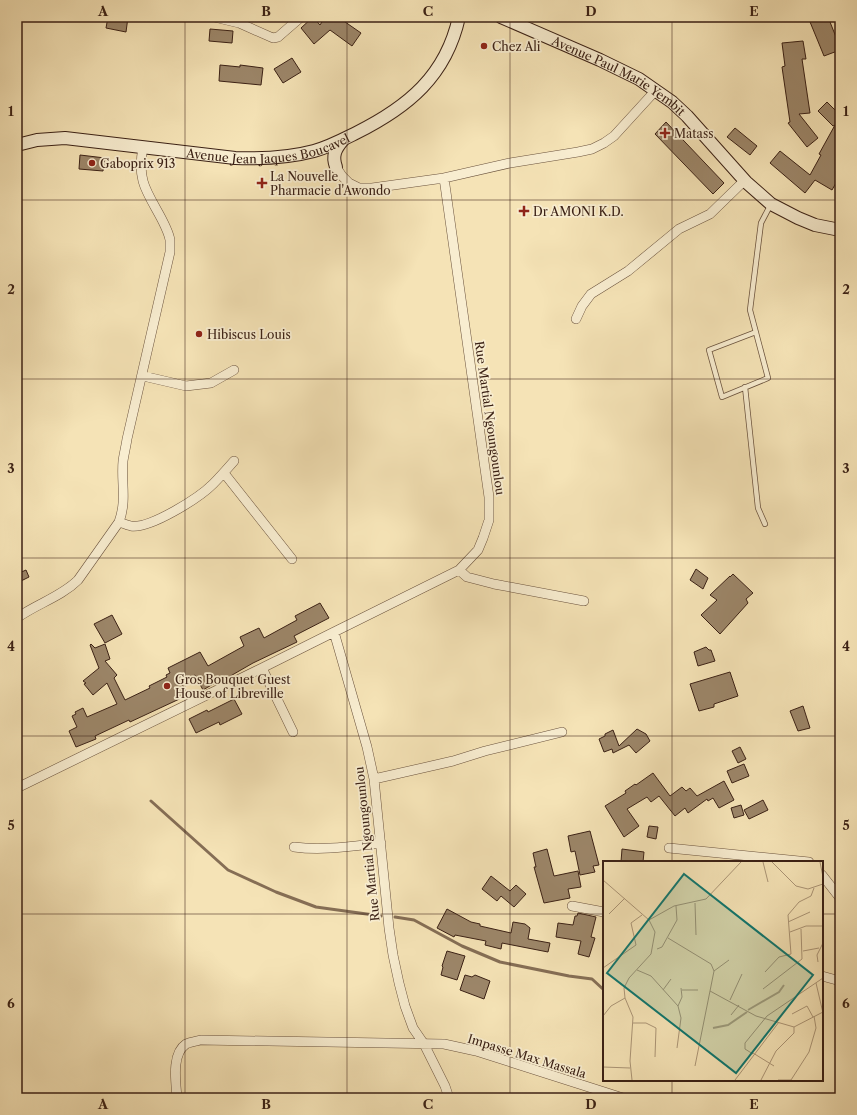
<svg xmlns="http://www.w3.org/2000/svg" width="857" height="1115" font-family="'Libre Caslon Text',serif">
  <style>
    .lines { fill: none; stroke-linecap: round; stroke-linejoin: round }
    .stream { stroke: #856e55; stroke-width: 3 }
    .building { fill: #9c8669; stroke: #3b2115 }
    .service-casing { stroke: #6a523d; stroke-width: 6 }
    .minor-casing { stroke: #6a523d; stroke-width: 10 }
    .secondary-casing { stroke: #3b2115; stroke-width: 14 }
    .service { stroke: #f8edd0; stroke-width: 4.5 }
    .minor { stroke: #f8edd0; stroke-width: 9 }
    .secondary { stroke: #f8edd0; stroke-width: 12 }
    .grid { fill: none; stroke: #3b2115; stroke-width: 1; stroke-opacity: 0.55 }
    .poi-dot { fill: #8f2418; stroke: #f8edd0; stroke-width: 1.5 }
    .labels { text-anchor: middle; dominant-baseline: central; stroke-width: 3.5; stroke-linejoin: round; paint-order: stroke }
    .poi-label { font-size: 12px; fill: #3b2115; stroke: #f8edd0; text-anchor: start }
    .street-label { font-size: 12px; fill: #3b2115; stroke: #f8edd0 }
    .inset-river { fill: none; stroke: #b6a17f; stroke-width: 2 }
    .inset-road { fill: none; stroke: #ab9576; stroke-width: 1 }
    .view { fill: #0f766e; fill-opacity: 0.15; stroke: #0f766e; stroke-width: 2 }
    .inset-edge { fill: none; stroke: #3b2115; stroke-width: 2 }
    .neatline { fill: none; stroke: #3b2115; stroke-width: 1.5 }
    .grid-label { font-size: 13px; text-anchor: middle; font-weight: bold; fill: #3b2115 }
  </style>
  <rect width="100%" height="100%" fill="#f5e3b6"/>
  <filter id="stains"><feTurbulence type="fractalNoise" baseFrequency=".005" numOctaves="4"/><feColorMatrix values="0 0 0 0 .2 0 0 0 0 .09 0 0 0 0 .02 0 0 0 .5 -.17"/></filter>
  <radialGradient id="worn" r=".72"><stop offset=".6" stop-color="#630" stop-opacity="0"/><stop offset="1" stop-color="#630" stop-opacity=".3"/></radialGradient>
  <g class="lines">
    <!-- stream -->
    <path class="stream" d="M151,801L228,870L276,892L316,907L381,916
      M395,917L414,920L462,946L500,962L569,976L592,979L604,990"/>
  </g>
  <!-- building -->
  <path class="building" d="M108,17H128L126,32L106,28Z
    M313,17L320,25L325,17H338L361,33L352,46L330,30L314,44L301,28Z
    M808,17H828L840,47V50L824,56Z
    M210,29L233,31L232,43L209,41Z
    M803,41L806,59H802L810,113L799,114L818,138L807,147L788,123L790,122L782,67L785,66L782,43Z
    M292,58L301,72L283,83L274,69Z
    M220,65L240,67V65L263,68L261,85L219,81Z
    M827,102L840,115V176L832,190L815,180L805,193L770,163L780,151L810,175L821,155L819,154L835,125L833,126L818,111Z
    M666,122L724,183L713,194L655,134Z
    M735,128L757,146L750,155L727,137Z
    M80,155L105,158L103,171L79,169Z
    M696,569L708,578L703,589L690,580Z
    M26,570L29,577L17,583V574Z
    M733,574L753,593L746,599L748,603L720,634L701,615L717,600L710,595L730,576V577Z
    M320,603L329,618L294,636L297,642L253,663L220,682V680L203,690L195,675L181,682L188,695L130,722L129,720L95,736L96,739L76,747L69,731L77,727L72,716L76,714L75,712L83,708L87,717L117,704L107,683L93,695L84,684L86,683L83,681L99,668L90,645L91,644L95,648L105,644L110,659L105,661L117,675L114,678L125,700L150,688L149,686L167,677L166,675L170,673L168,668L200,652L208,666L244,646L240,637L259,628L264,638L297,620L295,616Z
    M112,615L122,634L105,643L94,624Z
    M706,647L709,650H711L715,661L698,666L694,652Z
    M730,672L738,696L714,704V707L699,711L690,684Z
    M234,699L242,714L220,725L219,722L196,733L189,719L207,710L208,712Z
    M803,706L810,728L798,731L790,711Z
    M637,729L646,734L650,741L636,753L629,745L613,753L612,749L604,752L599,739L605,736V734L613,730L619,746Z
    M740,747L746,759L738,763L732,751Z
    M744,764L749,776L732,783L727,771Z
    M653,773L670,796L682,787L686,791L690,788L697,796L724,781L734,800L719,808L713,798L708,801L707,799L688,813L685,808L675,816L659,796L651,802L647,797L627,809L639,826L624,837L605,806L626,793L625,791L635,784L636,785Z
    M763,800L768,810L749,819L744,810Z
    M741,805L744,815L734,818L731,808Z
    M649,826L658,827L656,839L647,837Z
    M590,831L599,865L593,866L595,872L580,875L575,851L571,852L568,836Z
    M547,849L554,876L578,871L581,887L568,889L570,898L544,903L534,867H536L533,853Z
    M622,849L644,852L643,862H621Z
    M491,876L510,891L516,885L526,894L514,907L501,896L497,901L482,889Z
    M447,909L471,922L480,924V926L511,933L513,922L525,924L530,928L528,939L550,943L548,952L502,943L501,949L485,945L486,941L455,935L454,937L437,928Z
    M578,913L596,917L591,937L595,938L589,957L578,954L581,941L556,937L558,923L573,925L575,916H577Z
    M447,951L465,956L457,980L441,975L443,967L442,966Z
    M465,975L472,977L475,975L490,981L484,999L460,990Z"/>
  <g class="lines">
    <defs>
      <path id="service" d="M838,17L840,21
        M756,332L709,350L722,397L768,378L750,310L761,223L771,204
        M745,387L758,508L765,524"/>
      <path id="minor" d="M214,17L239,23L273,38L278,37L301,17
        M336,167L342,176L349,183L359,188H372L444,178L510,163L578,152L592,149L604,143L614,136L656,90
        M444,178L489,497V520L483,538L478,550L459,570L334,632L367,747L374,779L389,928L393,955L399,983L405,1006L413,1028L424,1044L445,1086L449,1098
        M576,319L582,306L591,294L628,271L679,229L710,214L745,180
        M143,376L186,386L211,383L234,370
        M224,473L292,559
        M119,522C122,523 127,525 131,526C150,529 199,498 213,484C220,477 227,469 234,461
        M459,570L467,577L494,584L584,601
        M17,618C36,604 61,597 78,580L119,522C127,500 121,483 123,461C124,454 126,446 127,439L170,252C170,248 170,244 170,240C167,222 148,200 143,181C140,170 141,158 143,147
        M262,668L293,732
        M374,779L453,761L485,751L562,732
        M17,788L262,668L334,632
        M294,847C323,851 353,846 381,843
        M669,848L809,862
        M822,875L840,898
        M572,906L604,912
        M822,976L840,981
        M177,1098C176,1083 171,1054 186,1044C190,1042 197,1041 201,1040L444,1044L476,1051L623,1098"/>
      <g id="secondary">
        <path id="s1" d="M501,17L600,60L639,79L672,102L687,116L746,182L771,204L798,218L815,225L840,230"/>
        <path id="s2" d="M17,145L37,140L65,138L235,158C262,159 288,158 314,151C329,147 342,140 356,133C408,107 446,76 459,17"/>
        <path d="M336,167C332,156 335,149 343,140"/>
      </g>
    </defs>
    <!-- service casing -->
    <use href="#service" class="service-casing"/>
    <!-- minor casing -->
    <use href="#minor" class="minor-casing"/>
    <!-- secondary casing -->
    <use href="#secondary" class="secondary-casing"/>
    <!-- service -->
    <use href="#service" class="service"/>
    <!-- minor -->
    <use href="#minor" class="minor"/>
    <!-- secondary -->
    <use href="#secondary" class="secondary"/>
  </g>
  <!-- grid -->
  <path class="grid" d="M185,17V1098M347,17V1098M510,17V1098M672,17V862M17,200H840M17,379H840M17,558H840M17,736H840M17,914H604M822,914H840M672,1080V1098"/>
  <!-- markers -->
  <g class="poi-dot">
    <circle cx="484" cy="46" r="4"/>
    <path d="M663 127h4v4h4v4h-4v4h-4v-4h-4v-4h4z"/>
    <circle cx="92" cy="163" r="4"/>
    <path d="M260 177h4v4h4v4h-4v4h-4v-4h-4v-4h4z"/>
    <path d="M522 205h4v4h4v4h-4v4h-4v-4h-4v-4h4z"/>
    <circle cx="199" cy="334" r="4"/>
    <circle cx="167" cy="686" r="4"/>
  </g>
  <g class="labels">
    <!-- poi labels -->
    <g class="poi-label">
      <text x="492" y="46">Chez Ali</text>
      <text x="674" y="133">Matass</text>
      <text x="100" y="163">Gaboprix 913</text>
      <text x="270" y="176">La Nouvelle<tspan x="270" dy="14">Pharmacie d'Awondo</tspan></text>
      <text x="533" y="211">Dr AMONI K.D.</text>
      <text x="207" y="334">Hibiscus Louis</text>
      <text x="175" y="679">Gros Bouquet Guest<tspan x="175" dy="14">House of Libreville</tspan></text>
    </g>
    <!-- street labels -->
    <g class="street-label">
      <text stroke="none"><textPath href="#s1" startOffset="132">Avenue Paul Marie Yembit</textPath></text>
      <text stroke="none"><textPath href="#s2" startOffset="254">Avenue Jean Jaques Boucavel</textPath></text>
      <text transform="translate(490 418) rotate(82)">Rue Martial Ngoungounlou</text>
      <text transform="translate(367 844) rotate(-96)">Rue Martial Ngoungounlou</text>
      <text transform="translate(527 1056) rotate(17)">Impasse Max Massala</text>
    </g>
  </g>
  <!-- overview -->
  <g transform="translate(603 861)">
    <rect width="220" height="220" fill="#f5e3b6"/>
    <path class="inset-river" d="M145,149L176,131L181,124M110,167L125,164L144,151"/>
    <path class="inset-road" d="M160,1L165,21M169,1L193,25L205,28L220,23M217,1L220,16M0,19L46,59L52,71L48,93L26,117L21,127L22,137L30,156L27,200L29,219M92,42L93,74M6,53L22,37M46,59L71,45L103,38L138,1M185,61L207,51M187,71L203,65H219M65,77L108,103L111,110L107,130L153,155L191,166L220,151M54,88L59,86L74,59L73,45M200,90L216,87M215,101L214,94L220,82M0,107L33,84L28,62L39,54M34,109L48,115L75,145L78,157L74,187M111,110L126,99M162,111L176,96L188,93L185,54L196,41L208,35L211,27M213,122L220,152M160,128L199,98L198,68M60,129L68,118M79,129H95M127,139L139,113M75,145L79,136L78,127M189,153L204,145L210,156M128,154L136,144M0,155L8,145L22,137M30,162H43L53,167L52,196M150,192L171,205M150,193L142,188V182L164,155L220,117M92,205L107,130M0,206L27,207M132,219L176,161M158,219L173,190L191,172V166M175,219H188M188,219L206,191L213,167L211,155"/>
    <path class="view" d="M81,13L210,114L133,212L4,112Z"/>
    <rect width="220" height="220" class="inset-edge"/>
  </g>
  <!-- margin -->
  <rect width="857" height="1115" fill="none" stroke="#f5e3b6" stroke-width="44"/>
  <rect x="22" y="22" width="813" height="1071" class="neatline"/>
  <g class="grid-label">
    <text x="103" y="16">A</text>
    <text x="266" y="16">B</text>
    <text x="428" y="16">C</text>
    <text x="591" y="16">D</text>
    <text x="754" y="16">E</text>
    <text x="11" y="116">1</text>
    <text x="846" y="116">1</text>
    <text x="11" y="294">2</text>
    <text x="846" y="294">2</text>
    <text x="11" y="473">3</text>
    <text x="846" y="473">3</text>
    <text x="11" y="651">4</text>
    <text x="846" y="651">4</text>
    <text x="11" y="830">5</text>
    <text x="846" y="830">5</text>
    <text x="11" y="1008">6</text>
    <text x="846" y="1008">6</text>
    <text x="103" y="1109">A</text>
    <text x="266" y="1109">B</text>
    <text x="428" y="1109">C</text>
    <text x="591" y="1109">D</text>
    <text x="754" y="1109">E</text>
  </g>
  <rect width="100%" height="100%" filter="url(#stains)"/>
  <rect width="100%" height="100%" fill="url(#worn)"/>
</svg>
